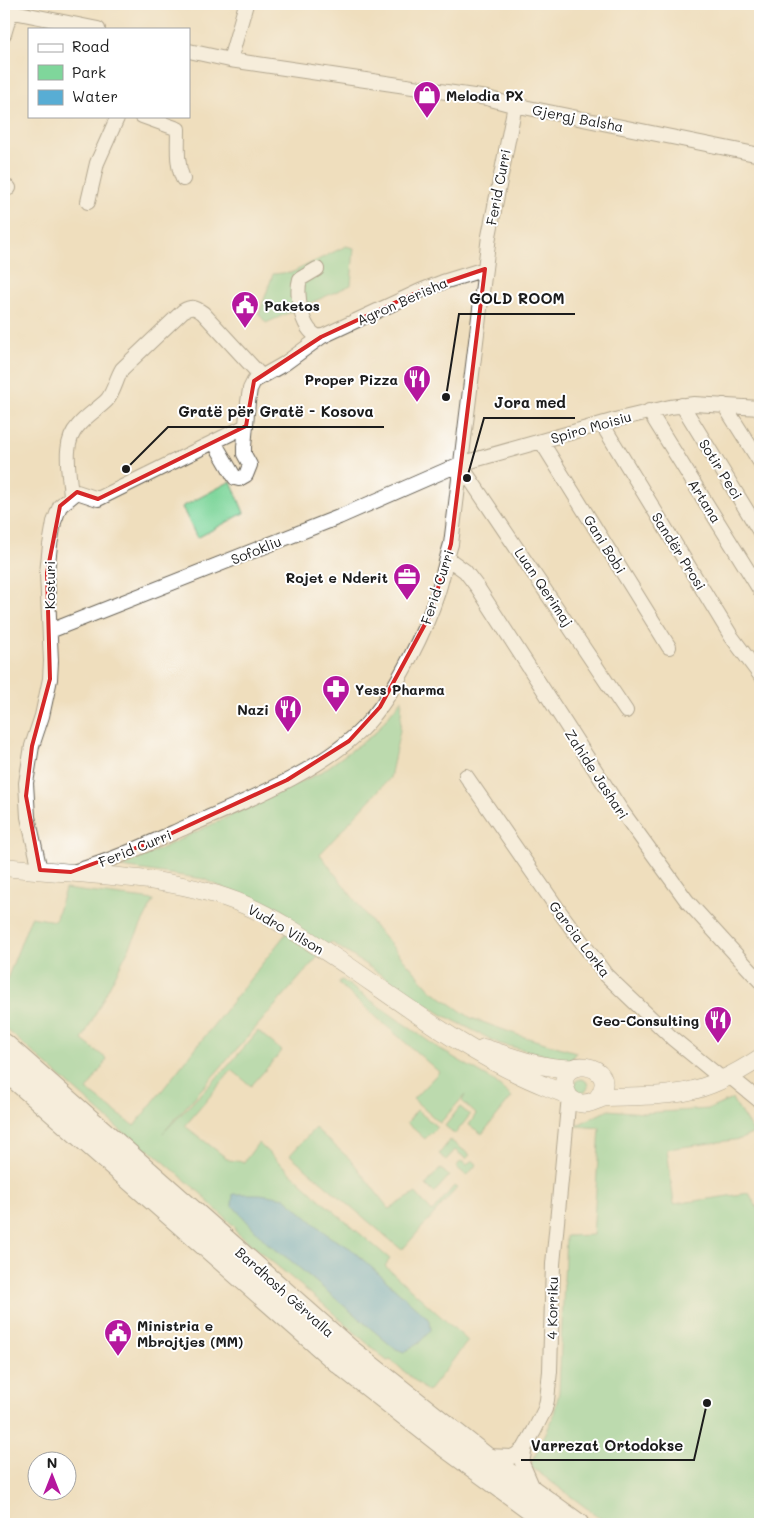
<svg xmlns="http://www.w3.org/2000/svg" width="764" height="1528" font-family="Mali,sans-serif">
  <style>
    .green { fill: #7fd69b; stroke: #4e795c }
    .water { fill: #58add4; stroke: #3a6478 }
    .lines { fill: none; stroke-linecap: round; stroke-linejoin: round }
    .minor-casing { stroke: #666054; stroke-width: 16 }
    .major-casing { stroke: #666054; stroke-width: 19 }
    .highway-casing { stroke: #666054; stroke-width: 23 }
    .minor { stroke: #fff; stroke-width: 14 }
    .major { stroke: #fff; stroke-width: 18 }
    .highway { stroke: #fff; stroke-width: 21 }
    .marked { fill: none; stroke: #d62828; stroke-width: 4; stroke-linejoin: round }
    .labels { text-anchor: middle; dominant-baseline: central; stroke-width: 4; stroke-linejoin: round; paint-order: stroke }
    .poi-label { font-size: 14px; font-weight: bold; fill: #1c1c1c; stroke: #fff; text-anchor: start }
    .street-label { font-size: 14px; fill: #1c1c1c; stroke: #fff }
    .leader { fill: none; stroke: #1c1c1c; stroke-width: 2 }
    .callout-dot { fill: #1c1c1c; stroke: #fff; stroke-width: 2 }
    .callout-label { font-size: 15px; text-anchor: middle; font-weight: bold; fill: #1c1c1c; stroke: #fff; stroke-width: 4; stroke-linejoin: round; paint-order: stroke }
  </style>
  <rect width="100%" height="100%" fill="#fff"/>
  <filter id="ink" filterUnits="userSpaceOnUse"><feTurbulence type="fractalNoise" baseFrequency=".02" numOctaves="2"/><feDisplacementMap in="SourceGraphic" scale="10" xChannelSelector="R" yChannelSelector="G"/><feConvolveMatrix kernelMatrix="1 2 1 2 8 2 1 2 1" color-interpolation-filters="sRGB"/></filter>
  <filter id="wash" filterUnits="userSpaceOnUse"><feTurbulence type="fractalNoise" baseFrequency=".0096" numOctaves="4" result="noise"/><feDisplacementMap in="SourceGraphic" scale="20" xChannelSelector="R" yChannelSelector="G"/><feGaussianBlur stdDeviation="1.12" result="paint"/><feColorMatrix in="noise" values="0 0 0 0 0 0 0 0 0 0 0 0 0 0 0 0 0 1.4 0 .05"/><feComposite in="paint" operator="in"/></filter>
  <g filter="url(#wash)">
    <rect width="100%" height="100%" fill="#efdebd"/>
    <!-- green -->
    <path class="green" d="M346,246L354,248L351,285L266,323L259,314L273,274L293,272Z
      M231,481L244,513L197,538L182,507Z
      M402,699L400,730L390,778L320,854L375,927L431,990L471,1018L518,1035L576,1052L571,1061L500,1044L441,1014L331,942L163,1133L228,1066L258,1031L282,1051L251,1086L232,1070L185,1126L229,1160L244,1162L258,1143L325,1204L390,1259L385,1266L468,1341L428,1392L391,1360L387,1361L323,1304L235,1231V1227L208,1202L207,1199L149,1149L145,1152L4,1027V987L31,917L55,921L65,889L154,900L82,1040L107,1059L87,1090L134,1126L295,922L204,879L122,867L320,773L374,734Z
      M342,980L441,1050L491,1079L512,1097L482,1134L469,1125L476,1114L462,1101L465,1095L440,1123L413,1099L439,1072L342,987L339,984V981Z
      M574 1086a7 7 0 1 1 14 0a7 7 0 1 1-14 0Z
      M732,1099L754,1133L741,1139L667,1149L674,1204L749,1193L760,1213V1524H608L530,1466L553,1418L559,1392L566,1236L593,1235L600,1128L575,1126L608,1110L644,1113L709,1109Z
      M460,1107L470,1115L455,1134L445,1126Z
      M417,1110L437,1127L425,1139L407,1123Z
      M315,1128L352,1161L389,1209L416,1193L432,1212L454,1186L457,1188L402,1250L290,1155Z
      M450,1140L470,1155L466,1159L455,1150L446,1160L439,1154Z
      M472,1160L477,1164L467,1176L456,1167L461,1161L467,1165Z
      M440,1168L449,1176L434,1193L426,1185Z"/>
    <!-- water -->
    <path class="water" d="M233,1194H260L285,1198L330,1237L350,1248L430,1320L431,1330L419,1343L404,1352L394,1348L290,1260L268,1244L232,1205Z"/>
  </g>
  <g filter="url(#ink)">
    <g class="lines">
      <defs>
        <path id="minor" d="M4,10L98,29
          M4,34L11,11
          M189,51L230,60L487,98L509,104L760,155
          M230,60L246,4
          M142,116L178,129C178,146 176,163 183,179
          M4,186L9,188
          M88,202L97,163L118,116
          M317,269L300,279C295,295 302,334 321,337L420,291L443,282L485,269
          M682,405L760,532
          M724,405L760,462
          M649,411L760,590
          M602,424L731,636L760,675
          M541,441L669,647
          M214,442L235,478L239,479L246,475L250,465L244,454V447L248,402L250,389L254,381L284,364L321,337
          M460,464L626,711
          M71,497C70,474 61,444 78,426C86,416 98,409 107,400C114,392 116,379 122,369L183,311C192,306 195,307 203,313L261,376
          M447,558L465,571L478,588L621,810L687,901L760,981
          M50,631L339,517L460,464L619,419L670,407L694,404L760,408
          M466,776L562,915L606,975L672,1038L721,1078
          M40,870L28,817L26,783L32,746L42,716L50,679L51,661L47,573L50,545L54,522L60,506L77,492L98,499L246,426
          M76,871C114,860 150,843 186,827C242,803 332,767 371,719C397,688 426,630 438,592C443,576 446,560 451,544L489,236L515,105
          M728,1075L760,1101
          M525,1447L522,1463L533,1488
          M486,1456L512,1457L517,1454L525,1447L534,1431L545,1409L547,1400L550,1371L553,1264L569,1096"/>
        <path id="major" d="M4,867C84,876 169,873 245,905C282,921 314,944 348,966C413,1011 476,1059 550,1088C555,1090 560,1092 565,1094C570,1097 573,1102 579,1103C589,1106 597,1098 607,1097C633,1096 659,1097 685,1092C711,1087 739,1072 760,1058
          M484,1048C513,1057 543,1070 574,1068
          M568,1095C547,1052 626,1061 597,1099"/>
        <path id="highway" d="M4,1044L350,1350L484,1456L578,1524
          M4,1069L339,1363L446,1447L551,1524"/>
      </defs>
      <!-- minor casing -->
      <use href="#minor" class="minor-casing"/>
      <!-- major casing -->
      <use href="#major" class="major-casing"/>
      <!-- highway casing -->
      <use href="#highway" class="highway-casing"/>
      <!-- minor -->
      <use href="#minor" class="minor"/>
      <!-- major -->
      <use href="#major" class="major"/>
      <!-- highway -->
      <use href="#highway" class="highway"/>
    </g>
  </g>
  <!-- marked area -->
  <path d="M0 0H764V1528H0ZM485,269L451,544L430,615L380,707L349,741L287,780L157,840L71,872L40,870L26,796L32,746L50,679L47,573L60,506L77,492L98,499L246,426L254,381L321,337L420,291Z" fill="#efdebd" fill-opacity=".55" fill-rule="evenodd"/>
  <path class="marked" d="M485,269L451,544L430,615L380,707L349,741L287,780L157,840L71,872L40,870L26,796L32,746L50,679L47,573L60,506L77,492L98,499L246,426L254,381L321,337L420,291Z"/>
  <!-- icons -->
  <defs>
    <symbol id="shop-pin" viewBox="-11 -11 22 30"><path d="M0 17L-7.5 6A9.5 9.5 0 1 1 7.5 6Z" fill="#b5179e" stroke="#fff"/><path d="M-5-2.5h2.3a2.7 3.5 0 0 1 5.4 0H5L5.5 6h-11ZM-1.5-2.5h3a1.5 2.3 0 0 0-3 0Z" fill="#fff"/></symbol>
    <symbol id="civic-pin" viewBox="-11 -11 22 30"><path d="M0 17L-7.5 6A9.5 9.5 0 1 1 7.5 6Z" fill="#b5179e" stroke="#fff"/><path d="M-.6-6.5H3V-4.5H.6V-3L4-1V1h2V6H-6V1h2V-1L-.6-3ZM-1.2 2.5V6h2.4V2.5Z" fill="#fff"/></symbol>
    <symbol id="restaurant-pin" viewBox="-11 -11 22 30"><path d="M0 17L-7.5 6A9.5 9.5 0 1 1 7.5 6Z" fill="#b5179e" stroke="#fff"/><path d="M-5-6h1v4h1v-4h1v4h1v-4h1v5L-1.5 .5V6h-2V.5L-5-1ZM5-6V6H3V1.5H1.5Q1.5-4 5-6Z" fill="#fff"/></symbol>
    <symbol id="office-pin" viewBox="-11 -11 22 30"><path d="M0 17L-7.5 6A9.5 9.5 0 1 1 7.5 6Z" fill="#b5179e" stroke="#fff"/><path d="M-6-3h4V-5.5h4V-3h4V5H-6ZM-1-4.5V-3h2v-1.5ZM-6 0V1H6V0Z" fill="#fff"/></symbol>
    <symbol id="pharmacy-pin" viewBox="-11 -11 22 30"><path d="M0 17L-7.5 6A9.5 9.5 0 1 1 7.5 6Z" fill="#b5179e" stroke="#fff"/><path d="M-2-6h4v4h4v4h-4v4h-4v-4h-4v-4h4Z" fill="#fff"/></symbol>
  </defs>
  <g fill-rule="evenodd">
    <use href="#shop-pin" x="411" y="79" width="32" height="43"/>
    <use href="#civic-pin" x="229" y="289" width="32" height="43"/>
    <use href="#restaurant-pin" x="401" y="363" width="32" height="43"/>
    <use href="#office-pin" x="391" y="561" width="32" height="43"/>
    <use href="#pharmacy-pin" x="320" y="673" width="32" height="43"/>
    <use href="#restaurant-pin" x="272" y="693" width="32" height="43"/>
    <use href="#restaurant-pin" x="702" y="1004" width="32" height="43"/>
    <use href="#civic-pin" x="102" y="1317" width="32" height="43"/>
  </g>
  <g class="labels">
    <!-- poi labels -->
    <g class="poi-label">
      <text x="446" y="95">Melodia PX</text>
      <text x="264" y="305">Paketos</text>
      <text x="398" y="379" text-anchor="end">Proper Pizza</text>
      <text x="388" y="577" text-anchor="end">Rojet e Nderit</text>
      <text x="355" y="689">Yess Pharma</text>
      <text x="269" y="709" text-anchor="end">Nazi</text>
      <text x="699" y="1020" text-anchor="end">Geo-Consulting</text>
      <text x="137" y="1325">Ministria e<tspan x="137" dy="16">Mbrojtjes (MM)</tspan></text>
    </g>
    <!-- street labels -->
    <g class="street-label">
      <text transform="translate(578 118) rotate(11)">Gjergj Balsha</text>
      <text transform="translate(498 187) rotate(-79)">Ferid Curri</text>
      <text transform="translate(402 301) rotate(-24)">Agron Berisha</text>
      <text transform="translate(591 427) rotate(-16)">Spiro Moisiu</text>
      <text transform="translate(721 469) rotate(58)">Sotir Peci</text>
      <text transform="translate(705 501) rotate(58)">Artana</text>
      <text transform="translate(605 544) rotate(58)">Gani Bobi</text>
      <text transform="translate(256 550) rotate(-22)">Sofokliu</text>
      <text transform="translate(679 551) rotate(58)">Sandër Prosi</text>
      <text transform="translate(49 585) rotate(-90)">Kosturi</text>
      <text transform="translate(437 587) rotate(-72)">Ferid Curri</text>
      <text transform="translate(544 587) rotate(56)">Luan Qerimaj</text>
      <text transform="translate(597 774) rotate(57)">Zahide Jashari</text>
      <text transform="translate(135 848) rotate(-22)">Ferid Curri</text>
      <text transform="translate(286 929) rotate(30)">Vudro Vilson</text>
      <text transform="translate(580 939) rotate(53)">Garcia Lorka</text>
      <text transform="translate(285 1292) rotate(42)">Bardhosh Gërvalla</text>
      <text transform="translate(552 1308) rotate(-89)">4 Korriku</text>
    </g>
  </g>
  <!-- callouts -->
  <path class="leader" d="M446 397L459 314H575M467 478L484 418H575M126 469L168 427H384M707 1403L694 1460H521"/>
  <g class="callout-dot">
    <circle cx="446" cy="397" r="5"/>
    <circle cx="467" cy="478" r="5"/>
    <circle cx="126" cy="469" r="5"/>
    <circle cx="707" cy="1403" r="5"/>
  </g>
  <g class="callout-label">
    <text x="517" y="304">GOLD ROOM</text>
    <text x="530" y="408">Jora med</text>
    <text x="276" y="417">Gratë për Gratë - Kosova</text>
    <text x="607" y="1451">Varrezat Ortodokse</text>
  </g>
  <!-- margin -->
  <rect width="764" height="1528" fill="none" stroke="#fff" stroke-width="20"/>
  <!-- legend -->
  <rect x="28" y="28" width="162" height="90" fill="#ffffff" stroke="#a4a4a4"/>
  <rect x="38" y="44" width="25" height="8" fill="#ffffff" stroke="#a4a4a4"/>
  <text x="72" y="52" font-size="15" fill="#1c1c1c">Road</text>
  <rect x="38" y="65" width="25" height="15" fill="#7fd69b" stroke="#a4a4a4"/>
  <text x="72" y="78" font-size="15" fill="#1c1c1c">Park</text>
  <rect x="38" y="90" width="25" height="15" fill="#58add4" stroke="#a4a4a4"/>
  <text x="72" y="102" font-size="15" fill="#1c1c1c">Water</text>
  <!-- north arrow -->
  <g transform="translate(52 1476)"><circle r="24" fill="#ffffff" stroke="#a4a4a4"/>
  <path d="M0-4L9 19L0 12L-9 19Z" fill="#b5179e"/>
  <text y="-8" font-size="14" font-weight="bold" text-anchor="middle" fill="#1c1c1c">N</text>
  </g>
</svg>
